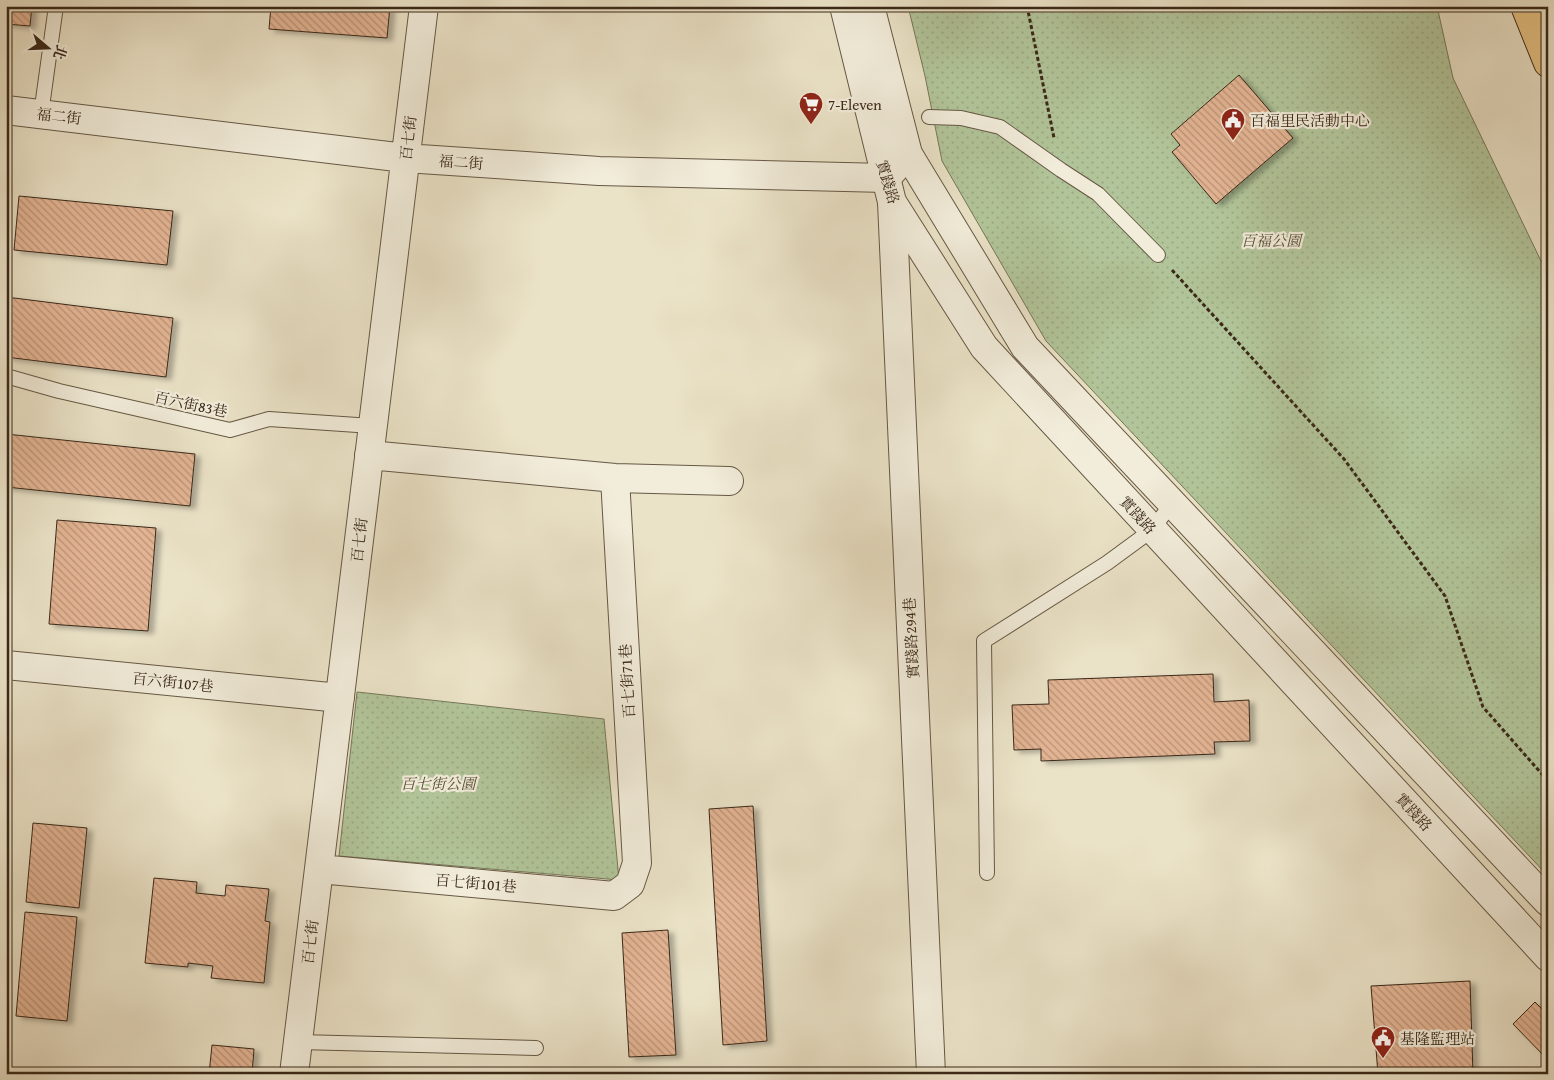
<svg xmlns="http://www.w3.org/2000/svg" width="1554" height="1080" font-family="'Gentium Book Plus','Noto Serif TC',serif">
  <style>
    .park { fill: url(#park-dots); stroke: #767759 }
    .building { fill: url(#building-back-hatch); stroke: #3a2918; filter: url(#shadow) }
    .lines { fill: none; stroke-linecap: round; stroke-linejoin: round }
    .service-casing { stroke: #665844; stroke-width: 16 }
    .minor-casing { stroke: #665844; stroke-width: 30 }
    .tertiary-casing { stroke: #665844; stroke-width: 30 }
    .motorway-casing { stroke: #3a2918; stroke-width: 30 }
    .path { stroke: #3a2918; stroke-width: 3; stroke-dasharray: 4 2.5; stroke-linecap: butt }
    .service { stroke: #f2eddb; stroke-width: 14 }
    .minor { stroke: #f2eddb; stroke-width: 28 }
    .tertiary { stroke: #f2eddb; stroke-width: 28 }
    .motorway { stroke: #e6c284; stroke-width: 28 }
    .labels { text-anchor: middle; dominant-baseline: central; stroke-width: 4.5; stroke-linejoin: round; paint-order: stroke }
    .poi-label { font-size: 15px; fill: #3a2918; stroke: #f2eddb; text-anchor: start }
    .street-label { font-size: 15px; fill: #3a2918; stroke: #f2eddb }
    .park-label { font-size: 15px; font-style: italic; fill: #585038; stroke: #f2eddb }
  </style>
  <defs>
    <pattern id="park-dots" width="8" height="8" patternUnits="userSpaceOnUse" patternTransform="scale(1.25)"><rect width="8" height="8" fill="#b2c59a"/><path d="M2 2h.1M6 6h.1" fill="none" stroke="#9aa984" stroke-width="1.8" stroke-linecap="round"/></pattern>
    <pattern id="building-back-hatch" width="6" height="6" patternUnits="userSpaceOnUse" patternTransform="scale(1.25)"><rect width="6" height="6" fill="#e3b493"/><path d="M-1 5l2 2M0 0l6 6M5-1l2 2" fill="none" stroke="#b99277"/></pattern>
    <filter id="shadow"><feDropShadow dx="5.5" dy="3" stdDeviation="2.5" flood-color="#0004"/></filter>
  </defs>
  <rect width="100%" height="100%" fill="#ebe3c8"/>
  <filter id="stains"><feTurbulence type="fractalNoise" baseFrequency=".004" numOctaves="4"/><feColorMatrix values="0 0 0 0 .2 0 0 0 0 .09 0 0 0 0 .02 0 0 0 .5 -.17"/></filter>
  <radialGradient id="worn" r=".72"><stop offset=".6" stop-color="#630" stop-opacity="0"/><stop offset="1" stop-color="#630" stop-opacity=".3"/></radialGradient>
  <!-- park -->
  <path class="park" d="M908,6H1437L1453,78L1541,261L1548,270V876L1046,341L942,161L925,76Z
    M357,692L604,719L619,880L339,856Z"/>
  <!-- building -->
  <path class="building" d="M6,6H32L30,26L6,24Z
    M271,6H390L387,38L269,29Z
    M1239,75L1293,138L1216,204L1172,152L1180,145L1171,134Z
    M19,196L173,211L167,265L14,250Z
    M6,297L173,318L166,377L6,357Z
    M6,434L195,454L190,506L6,487Z
    M57,520L156,528L148,631L49,624Z
    M1213,674L1214,702L1249,700L1250,741L1214,742L1215,754L1041,761V749L1014,750L1012,705L1049,704L1048,680Z
    M753,806L767,1041L723,1045L709,809Z
    M33,823L87,828L79,908L26,902Z
    M154,878L197,882L196,893L225,896L226,885L269,889L265,921L270,922L264,983L211,978L213,966L188,963V967L145,963Z
    M25,912L77,917L67,1021L16,1016Z
    M668,930L676,1055L629,1057L622,933Z
    M1470,981L1473,1074H1378L1371,986Z
    M1535,1002L1548,1015V1060L1513,1024Z
    M212,1045L254,1049L252,1074H209Z
    M143,1071L175,1074H143Z"/>
  <g class="lines">
    <defs>
      <path id="service" d="M41,114L56,6
        M929,117L961,118L1000,127L1061,170L1098,194L1158,255
        M6,376L59,391L230,430L269,419L372,426
        M987,873L984,641L1107,563L1152,530L1172,503
        M298,1042L536,1048"/>
      <path id="minor" d="M6,110L405,158L599,171L886,178L908,154
        M892,202L931,1074
        M369,455L615,478L729,481
        M6,665L340,698
        M319,869L614,896L630,884L637,863L615,478
        M294,1074L424,6"/>
      <path id="tertiary" d="M844,6L892,202L984,347L1548,957
        M870,6L908,154L1025,347L1548,902"/>
      <path id="motorway" d="M1525,6L1548,63"/>
    </defs>
    <!-- service casing -->
    <use href="#service" class="service-casing"/>
    <!-- minor casing -->
    <use href="#minor" class="minor-casing"/>
    <!-- tertiary casing -->
    <use href="#tertiary" class="tertiary-casing"/>
    <!-- motorway casing -->
    <use href="#motorway" class="motorway-casing"/>
    <!-- path -->
    <path class="path" d="M1027,6L1054,138
      M1172,270L1344,459L1445,596L1483,707L1548,781"/>
    <!-- service -->
    <use href="#service" class="service"/>
    <!-- minor -->
    <use href="#minor" class="minor"/>
    <!-- tertiary -->
    <use href="#tertiary" class="tertiary"/>
    <!-- motorway -->
    <use href="#motorway" class="motorway"/>
  </g>
  <!-- icons -->
  <defs>
    <symbol id="supermarket-pin" viewBox="-11 -11 22 30"><path d="M0 17L-7.5 6A9.5 9.5 0 1 1 7.5 6Z" fill="#8f2418" stroke="#f2eddb"/><path d="M-6-5.5h2.5l.6 2H6L4.5 2H-2.5L-4.4-4H-6ZM-1.5 3.2a1.3 1.3 0 1 0 .1 0ZM3 3.2a1.3 1.3 0 1 0 .1 0Z" fill="#fff"/></symbol>
    <symbol id="civic-pin" viewBox="-11 -11 22 30"><path d="M0 17L-7.5 6A9.5 9.5 0 1 1 7.5 6Z" fill="#8f2418" stroke="#f2eddb"/><path d="M-.6-6.5H3V-4.5H.6V-3L4-1V1h2V6H-6V1h2V-1L-.6-3ZM-1.2 2.5V6h2.4V2.5Z" fill="#fff"/></symbol>
  </defs>
  <g fill-rule="evenodd">
    <use href="#supermarket-pin" x="797" y="90" width="28" height="38"/>
    <use href="#civic-pin" x="1219" y="106" width="28" height="38"/>
    <use href="#civic-pin" x="1369" y="1024" width="28" height="38"/>
  </g>
  <g class="labels">
    <!-- poi labels -->
    <g class="poi-label">
      <text x="828" y="104">7-Eleven</text>
      <text x="1250" y="120">百福里民活動中心</text>
      <text x="1400" y="1038">基隆監理站</text>
    </g>
    <!-- street labels -->
    <g class="street-label">
      <text transform="translate(59 116) rotate(7)">福二街</text>
      <text transform="translate(408 138) rotate(-83)">百七街</text>
      <text transform="translate(461 162) rotate(4)">福二街</text>
      <text transform="translate(888 182) rotate(73)">實踐路</text>
      <text transform="translate(191 404) rotate(12)">百六街83巷</text>
      <text transform="translate(1138 515) rotate(47)">實踐路</text>
      <text transform="translate(359 540) rotate(-83)">百七街</text>
      <text transform="translate(911 638) rotate(-93)">實踐路294巷</text>
      <text transform="translate(627 681) rotate(-93)">百七街71巷</text>
      <text transform="translate(173 682) rotate(6)">百六街107巷</text>
      <text transform="translate(1414 812) rotate(47)">實踐路</text>
      <text transform="translate(476 883) rotate(5)">百七街101巷</text>
      <text transform="translate(310 942) rotate(-83)">百七街</text>
    </g>
    <!-- park labels -->
    <g class="park-label">
      <text x="1271" y="240">百福公園</text>
      <text x="438" y="783">百七街公園</text>
    </g>
  </g>
  <!-- margin -->
  <rect width="1554" height="1080" fill="none" stroke="#ebe3c8" stroke-width="25"/>
  <rect x="8" y="8" width="1539" height="1065" fill="none" stroke="#3a2918" stroke-width="2.5"/>
  <rect x="12" y="12" width="1529" height="1055" fill="none" stroke="#3a2918"/>
  <!-- north arrow -->
  <g transform="translate(48 48) rotate(109)" stroke="#f2eddb" stroke-width="4" paint-order="stroke">
  <path d="M0-4L9 19L0 12L-9 19Z" fill="#3a2918"/>
  <text y="-8" font-size="14" font-weight="bold" text-anchor="middle" fill="#3a2918">北</text>
  </g>
  <rect width="100%" height="100%" filter="url(#stains)"/>
  <rect width="100%" height="100%" fill="url(#worn)"/>
</svg>
